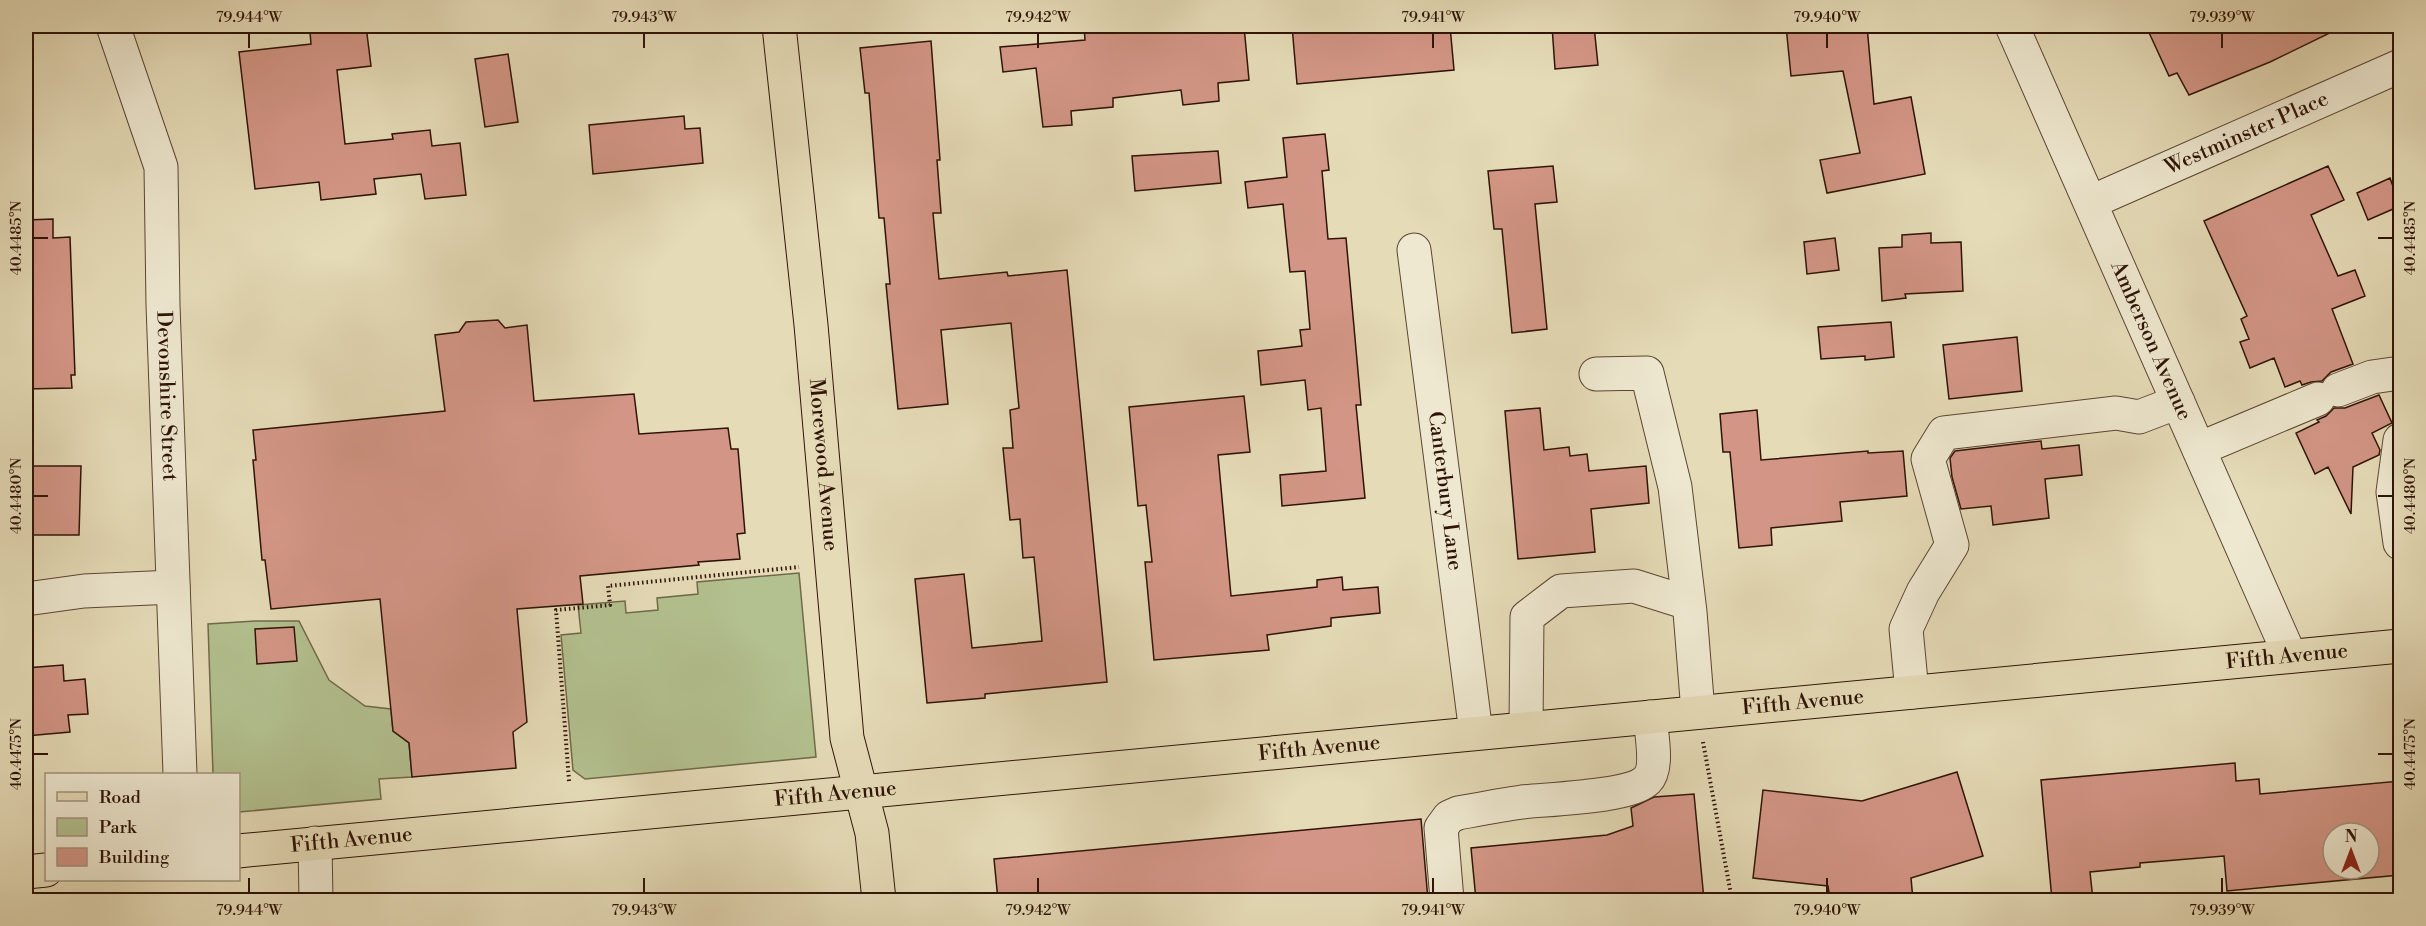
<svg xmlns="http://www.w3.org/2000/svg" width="2426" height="926" font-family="'Libre Bodoni',serif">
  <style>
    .green { fill: #b3c08f; stroke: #716a4a; stroke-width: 1.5 }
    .building { fill: #d39686; stroke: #2f1306; stroke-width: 1.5; fill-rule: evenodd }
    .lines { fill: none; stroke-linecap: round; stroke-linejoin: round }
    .minor-casing { stroke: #5c4532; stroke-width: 35 }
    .major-casing { stroke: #2f1306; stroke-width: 35 }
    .highway-casing { stroke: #2f1306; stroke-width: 35 }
    .path { stroke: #2f1306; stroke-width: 4; stroke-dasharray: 1.5 3; stroke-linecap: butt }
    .minor { stroke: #eee8d0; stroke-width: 33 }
    .major { stroke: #e5dbb7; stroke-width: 33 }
    .highway { stroke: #e5dbb7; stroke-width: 33 }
    .ticks { fill: none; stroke: #2f1306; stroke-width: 2 }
    .labels { text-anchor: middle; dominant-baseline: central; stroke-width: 4.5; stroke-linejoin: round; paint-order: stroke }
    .street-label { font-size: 21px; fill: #2f1306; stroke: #eee8d0 }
    .neatline { fill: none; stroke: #2f1306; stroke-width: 2 }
    .ticks-label { font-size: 15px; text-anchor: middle; fill: #2f1306 }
  </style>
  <rect width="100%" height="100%" fill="#e5dbb7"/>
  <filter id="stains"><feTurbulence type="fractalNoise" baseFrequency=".00333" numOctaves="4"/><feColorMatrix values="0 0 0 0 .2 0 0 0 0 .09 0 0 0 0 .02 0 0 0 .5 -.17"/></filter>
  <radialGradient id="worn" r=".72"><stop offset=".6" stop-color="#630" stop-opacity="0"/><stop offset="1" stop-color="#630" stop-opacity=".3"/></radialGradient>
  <!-- green -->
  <path class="green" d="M799,573L816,757L585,779L573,770L561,635L581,633L578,605L625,601L626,613L658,610L657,598L698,594L697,582Z
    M255,621H299L329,680L365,706L391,709L393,731L409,743L412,777L379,779L381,799L239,812L238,774H213L208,624Z"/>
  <!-- building -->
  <path class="building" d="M366,26L371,66L337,70L345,144L393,139L392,134L430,130L432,146L460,143L466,195L425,199L421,174L374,179L376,194L321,200L319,182L255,189L239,52L311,44L310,32Z
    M1084,26H1244L1249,80L1218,83L1219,101L1183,105L1181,90L1113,98V107L1071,111L1072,125L1043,127L1036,68L1003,72L1000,47L1085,40Z
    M1292,26H1450L1454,70L1297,84Z
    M1552,26H1594L1598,65L1555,69Z
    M1786,26H1867L1874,104L1911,97L1925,174L1827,193L1820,160L1860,153L1843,71L1791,76Z
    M2146,26H2344L2270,62L2189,95L2177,73L2169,76Z
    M931,41L940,160H937L941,213H933L939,279L1007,272L1008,276L1067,270L1107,682L985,694V698L927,703L915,579L964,574L972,648L1042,641L1034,557L1023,558L1020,519L1010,520L1003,448H1013L1010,410L1019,408L1011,323L941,330L948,404L898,409L886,284H890L884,218H879L869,93H865L860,48Z
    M508,54L518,122L485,127L475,59Z
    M684,116L685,129L700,128L703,163L593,174L589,125Z
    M1325,134L1329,170L1322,171L1328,239L1346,238L1361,405H1356L1365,498L1282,506L1280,475L1326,471L1321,408L1308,410L1305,380L1261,385L1258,351L1302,346L1300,330L1310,329L1305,271L1290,272L1283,204L1248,208L1245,182L1287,177L1283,138Z
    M1218,151L1221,183L1135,191L1132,156Z
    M1553,166L1557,202L1535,204L1547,329L1512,333L1502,229H1494L1488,171Z
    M2328,166L2344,200L2311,215L2338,276L2355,270L2365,296L2332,309L2353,364L2331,372L2322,381L2311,382L2302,385L2300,381L2285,387L2274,358L2250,368L2240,342L2249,339L2241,319L2247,316L2204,221Z
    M2390,178L2400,206L2368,220L2357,193Z
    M53,219V238L70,237L75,375H71L72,388L26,389V220Z
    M1931,233V243L1961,242L1963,291L1905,294L1906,298L1882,301L1879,248L1902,247V235Z
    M1835,238L1839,270L1807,274L1804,242Z
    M498,320L505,328L527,325L534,401L634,394L639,434L728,428L731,449H738L745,533L737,534L740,559L698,562L699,565L580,576L583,604L517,609L527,722L513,732L516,768L412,777L409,743L393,731L380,599L271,609L265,560H262L253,460H256L253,430L445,411L435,335L459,332L466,322Z
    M1891,322L1894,357L1865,360V356L1821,359L1818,327Z
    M2017,337L2022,391L1949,399L1943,345Z
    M2379,395L2392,423L2372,433L2380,450L2379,455L2353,467L2351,514L2328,467L2315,474L2296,433L2319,422L2317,420L2326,416L2334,408H2345Z
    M1244,396L1250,452L1218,455L1231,596L1317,587V580L1342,577L1343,590L1378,587L1380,613L1331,618V626L1267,635L1269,650L1154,660L1145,562H1152L1146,505L1138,506L1129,407Z
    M1540,408L1544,450L1569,447L1570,456L1587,454L1589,471L1646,466L1649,503L1591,509L1595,552L1518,559L1505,411Z
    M1757,410L1761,460L1868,451V453L1903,451L1907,496L1840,502L1842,521L1771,528L1772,545L1739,548L1730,452H1723L1720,414Z
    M2041,441L2042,449L2079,445L2082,475L2045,479L2049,518L1993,525L1991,506L1961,509L1952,477L1950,458L1955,451Z
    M26,466H81L79,535H26Z
    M294,627L297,661L257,664L255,629Z
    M63,665L64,681L85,679L88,714L68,715L70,732L26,736V668Z
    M2235,763L2236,781L2259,779L2260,794L2400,781V875L2227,891L2224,856L2140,863V867L2090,872L2093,900H2052L2041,780ZM2333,833H2369V869H2333Z
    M1957,772L1983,856L1911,878L1913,900H1830L1828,886L1753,878L1763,790L1862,801Z
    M1694,794L1704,900H1476L1471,848L1607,835L1633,826L1631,808L1654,797Z
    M1421,819L1428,900H998L994,859Z"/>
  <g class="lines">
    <defs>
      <g id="minor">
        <path id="s1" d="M113,26L161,167L163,305L180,774"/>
        <path id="s2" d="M2012,26L2290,656"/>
        <path id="s3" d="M2091,202L2400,66"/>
        <path id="s4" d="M1414,250L1476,733"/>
        <path d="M1596,374L1647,373L1675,487L1690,612L1698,712"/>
        <path d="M2338,390L2372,377L2400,373"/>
        <path d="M2400,440L2393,492L2400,543"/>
        <path d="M2199,449L2318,399"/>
        <path d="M26,599L84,591L173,587"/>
        <path d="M1912,692L1906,629L1923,592L1952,545L1928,459L1944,433L2116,413L2139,417L2178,402"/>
        <path d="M1526,728L1527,617L1561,591L1634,586L1688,603"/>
        <path d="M315,843L316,900"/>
        <path d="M1447,900L1441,828L1449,817L1458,813C1480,809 1501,805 1522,802C1548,799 1631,797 1647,780C1659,768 1651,732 1650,717"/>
      </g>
      <g id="major">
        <path id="s5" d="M779,26L811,325L847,738L872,833L879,900"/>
      </g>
      <g id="highway">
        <path id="s6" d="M238,851L2400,646"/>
        <path d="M26,872L46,870"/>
      </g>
    </defs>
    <!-- minor casing -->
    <use href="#minor" class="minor-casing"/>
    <!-- major casing -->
    <use href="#major" class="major-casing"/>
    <!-- highway casing -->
    <use href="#highway" class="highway-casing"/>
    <!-- path -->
    <path class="path" d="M1703,742L1732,900
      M569,781L556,610L610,605L608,586L799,567
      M26,822L33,832"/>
    <!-- minor -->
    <use href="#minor" class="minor"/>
    <!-- major -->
    <use href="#major" class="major"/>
    <!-- highway -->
    <use href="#highway" class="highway"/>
  </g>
  <!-- ticks -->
  <path class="ticks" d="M249,33V48M644,33V48M1038,33V48M1433,33V48M1827,33V48M2222,33V48M33,238H48M2378,238H2393M33,496H48M2378,496H2393M33,754H48M2378,754H2393M249,878V893M644,878V893M1038,878V893M1433,878V893M1827,878V893M2222,878V893"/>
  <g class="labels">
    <!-- street labels -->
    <g class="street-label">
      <text stroke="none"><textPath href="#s3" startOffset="170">Westminster Place</textPath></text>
      <text stroke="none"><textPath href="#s2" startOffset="344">Amberson Avenue</textPath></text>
      <text stroke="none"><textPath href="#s1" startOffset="378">Devonshire Street</textPath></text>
      <text stroke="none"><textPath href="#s5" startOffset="441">Morewood Avenue</textPath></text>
      <text stroke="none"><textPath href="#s4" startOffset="243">Canterbury Lane</textPath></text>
      <text stroke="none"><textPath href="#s6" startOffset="2058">Fifth Avenue</textPath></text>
      <text stroke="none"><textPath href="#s6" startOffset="1572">Fifth Avenue</textPath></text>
      <text stroke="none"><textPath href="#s6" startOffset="1086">Fifth Avenue</textPath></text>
      <text stroke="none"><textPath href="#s6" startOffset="600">Fifth Avenue</textPath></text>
      <text stroke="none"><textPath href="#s6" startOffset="114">Fifth Avenue</textPath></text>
    </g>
  </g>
  <!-- margin -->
  <rect width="2426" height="926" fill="none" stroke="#e5dbb7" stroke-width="66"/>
  <!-- legend -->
  <rect x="45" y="773" width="195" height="108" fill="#eee8d0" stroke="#a2937f" stroke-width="1.5"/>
  <rect x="57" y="792" width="30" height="9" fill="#e5dbb7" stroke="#a2937f" stroke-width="1.5"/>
  <text x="99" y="803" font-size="18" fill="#2f1306">Road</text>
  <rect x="57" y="818" width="30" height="18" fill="#b3c08f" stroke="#a2937f" stroke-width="1.5"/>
  <text x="99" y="833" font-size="18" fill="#2f1306">Park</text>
  <rect x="57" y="848" width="30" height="18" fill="#d39686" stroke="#a2937f" stroke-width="1.5"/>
  <text x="99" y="863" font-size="18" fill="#2f1306">Building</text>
  <!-- north arrow -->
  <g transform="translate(2351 851)"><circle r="28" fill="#eee8d0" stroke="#a2937f" stroke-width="1.5"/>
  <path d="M0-4.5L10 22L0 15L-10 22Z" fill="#8f2418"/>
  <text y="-9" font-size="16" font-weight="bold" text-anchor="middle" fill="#2f1306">N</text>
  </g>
  <rect x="33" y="33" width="2360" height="860" class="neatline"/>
  <g class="ticks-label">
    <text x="249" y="22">79.944°W</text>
    <text x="644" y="22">79.943°W</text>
    <text x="1038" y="22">79.942°W</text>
    <text x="1433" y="22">79.941°W</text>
    <text x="1827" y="22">79.940°W</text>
    <text x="2222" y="22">79.939°W</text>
    <text transform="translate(16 238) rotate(-90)" y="5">40.4485°N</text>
    <text transform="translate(2410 238) rotate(-90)" y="5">40.4485°N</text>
    <text transform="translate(16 496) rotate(-90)" y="5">40.4480°N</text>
    <text transform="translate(2410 496) rotate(-90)" y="5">40.4480°N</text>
    <text transform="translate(16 754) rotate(-90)" y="5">40.4475°N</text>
    <text transform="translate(2410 754) rotate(-90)" y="5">40.4475°N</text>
    <text x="249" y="915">79.944°W</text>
    <text x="644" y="915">79.943°W</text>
    <text x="1038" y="915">79.942°W</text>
    <text x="1433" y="915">79.941°W</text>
    <text x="1827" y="915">79.940°W</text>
    <text x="2222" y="915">79.939°W</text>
  </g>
  <rect width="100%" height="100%" filter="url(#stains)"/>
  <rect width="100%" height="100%" fill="url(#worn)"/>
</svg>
